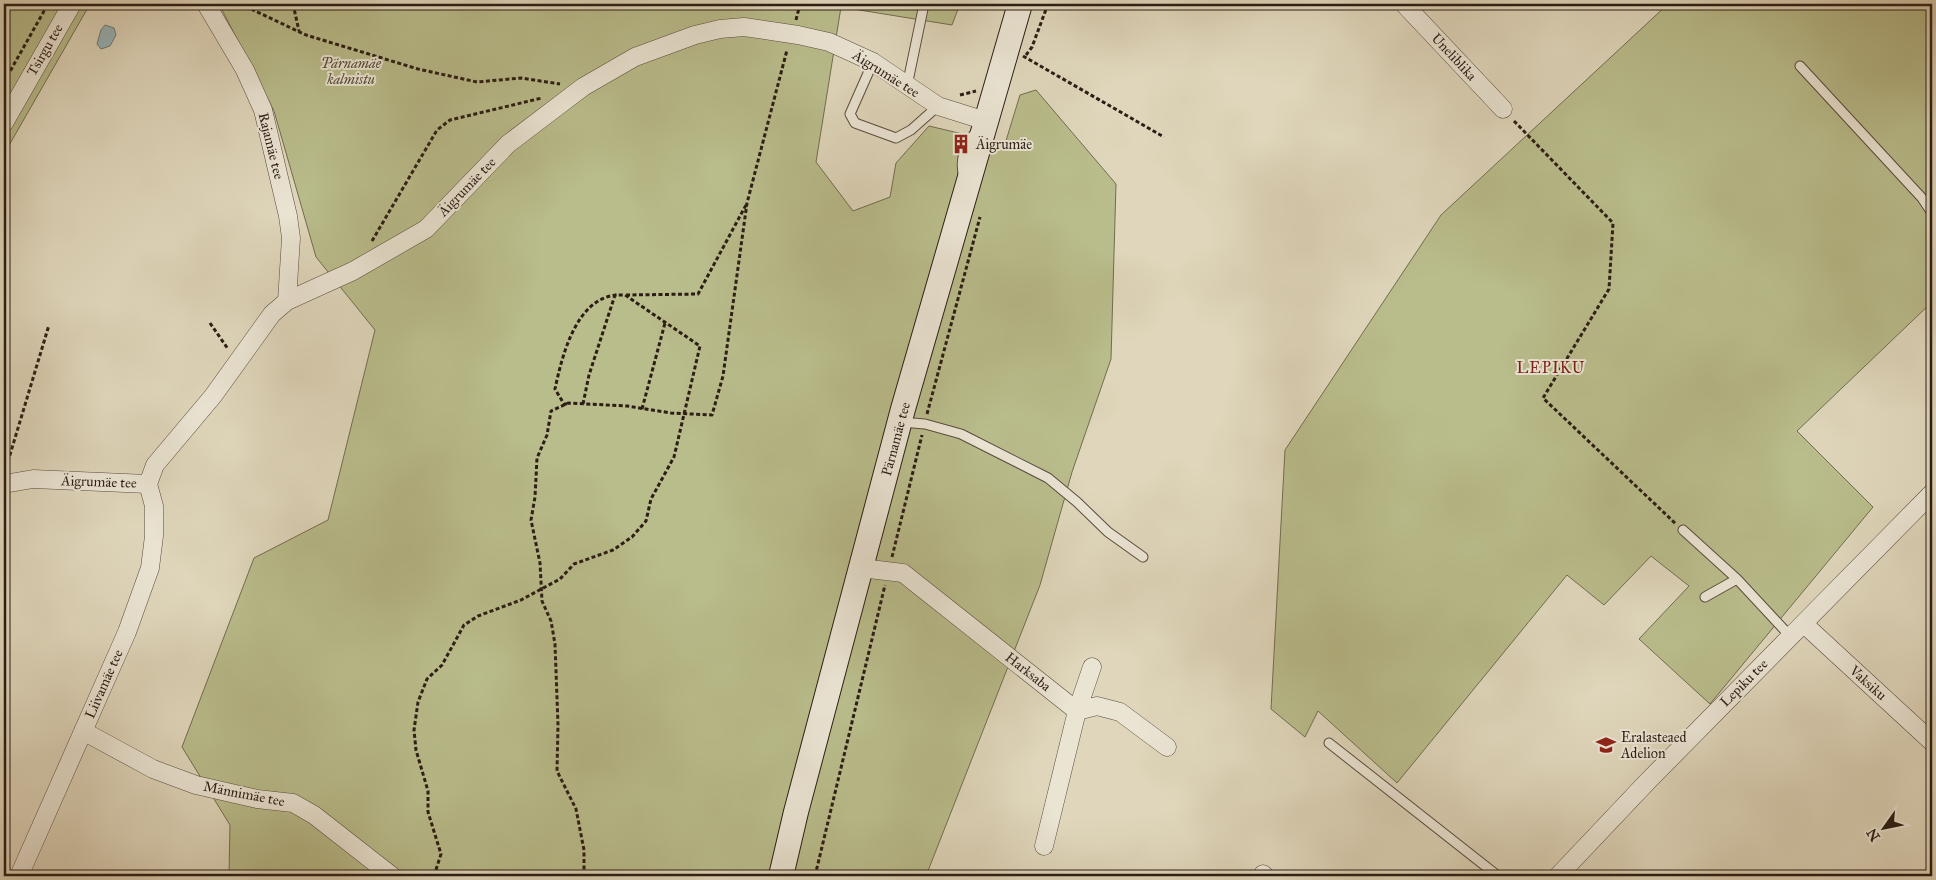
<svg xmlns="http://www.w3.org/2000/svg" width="1936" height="880" font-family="'IM FELL Great Primer',serif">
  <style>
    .green { fill: #b9bc8b; stroke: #726c50 }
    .water { fill: #98b6bb; stroke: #6d7979 }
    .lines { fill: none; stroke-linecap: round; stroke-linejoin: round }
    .lane-casing { stroke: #594b3e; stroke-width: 11 }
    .street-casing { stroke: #594b3e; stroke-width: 19 }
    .secondary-casing { stroke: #2c1d15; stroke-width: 26 }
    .path { stroke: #2c1d15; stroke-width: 3; stroke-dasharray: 4 2.5; stroke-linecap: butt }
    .lane { stroke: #eae4d3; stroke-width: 9 }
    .street { stroke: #eae4d3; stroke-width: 18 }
    .secondary { stroke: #eae4d3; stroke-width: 24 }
    .labels { text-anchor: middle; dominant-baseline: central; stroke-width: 4; stroke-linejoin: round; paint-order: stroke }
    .street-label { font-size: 14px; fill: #2c1d15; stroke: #eae4d3 }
    .park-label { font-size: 14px; font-style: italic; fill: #564d38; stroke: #eae4d3 }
    .poi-label { font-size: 14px; fill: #2c1d15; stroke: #eae4d3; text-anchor: start }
    .quarter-label { font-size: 16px; letter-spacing: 1px; fill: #7a1f14; stroke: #eae4d3 }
  </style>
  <rect width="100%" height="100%" fill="#dfd6bb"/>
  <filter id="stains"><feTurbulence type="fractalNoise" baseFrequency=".004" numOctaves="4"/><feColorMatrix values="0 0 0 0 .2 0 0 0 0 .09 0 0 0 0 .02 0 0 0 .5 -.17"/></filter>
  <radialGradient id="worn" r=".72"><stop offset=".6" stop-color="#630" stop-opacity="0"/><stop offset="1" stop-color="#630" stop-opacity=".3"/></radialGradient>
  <!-- green -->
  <path class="green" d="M4,4H90L4,154Z
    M219,4H960L952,25L841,7L816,162L853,211L890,197L896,163L929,126L1005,144L1020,95L1036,90L1116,184L1111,359L1072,472L1040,585L926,876H229L230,825L182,747L254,558L328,520L375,330L316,257L274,111Z
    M1668,4H1932V302L1797,431L1873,507L1710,704L1639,639L1689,586L1651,556L1604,605L1567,575L1397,783L1318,711L1305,737L1271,709L1285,450L1441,215Z"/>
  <!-- water -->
  <path class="water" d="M105,25L114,28L116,35L110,46L101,49L97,44L101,30Z"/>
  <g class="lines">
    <defs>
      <path id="lane" d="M873,62L850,114L855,123L896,138L911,130L938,106
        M1800,66L1922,198L1932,213
        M907,86L923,9
        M964,177C959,161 965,144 976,132
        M901,422L925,424L961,434L1048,478L1077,502L1108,532L1143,557
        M1683,530L1737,579L1790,636
        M1705,597L1737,579
        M1329,743L1498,876"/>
      <path id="street" d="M206,4L245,70L263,110L288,216L291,238L287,301
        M1404,4L1503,109
        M4,123L72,4
        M4,484L33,479L148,484
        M148,484L155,465L213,396L272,314L287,301L353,271L426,229L508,144L583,87L635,57L695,35L720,29L744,27L798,35L829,42L873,62L938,106L986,121
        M861,568L903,573L1077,711L1044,846
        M1804,624L1932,742
        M1092,667L1077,711L1097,706L1120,712L1167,747
        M83,731L153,769L196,785L257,799L293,803L314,815L392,876
        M1263,874L1265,876
        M19,876L127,632L150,568L154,536V506L148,484
        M1558,876L1647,782L1932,493"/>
      <path id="secondary" d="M781,876L796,812L903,409L1020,4"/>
    </defs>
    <!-- lane casing -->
    <use href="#lane" class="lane-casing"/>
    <!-- street casing -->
    <use href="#street" class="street-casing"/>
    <!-- secondary casing -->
    <use href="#secondary" class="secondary-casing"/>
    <!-- path -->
    <path class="path" d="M237,4L250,9
      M247,4L253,10L306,35L418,69L477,82L521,78L560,84
      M293,4L299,31
      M796,20L800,4
      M1026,55L1032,47L1048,4
      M1023,56L1164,137
      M4,82L48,4
      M960,95L976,91
      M1514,121L1613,223L1609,289L1543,398L1676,524
      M372,241L437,130L450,120L542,98
      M626,295L698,294L746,205
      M210,323L228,349
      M567,404H564L555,389C562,356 576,298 617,295
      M583,404L589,375L615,295
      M642,409L665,323
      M927,414L980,217
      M6,468L49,325
      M892,557L922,435
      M434,876L441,854L428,812V791L416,750L414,730L418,702L427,679L442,665L464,625L478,616L521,600L560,579L574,564L613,550L632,537L646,521L651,499L674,457L700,346L625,295H615
      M584,876V850L576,809L557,771L558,725L555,644L551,621L542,601L540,563L531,520L535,497L537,458L547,435L551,411L568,403L627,406L671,413L712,415L723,376L747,203L787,50
      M815,876L885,585
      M1931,876L1932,874"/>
    <!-- lane -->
    <use href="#lane" class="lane"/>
    <!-- street -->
    <use href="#street" class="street"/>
    <!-- secondary -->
    <use href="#secondary" class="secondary"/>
  </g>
  <!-- icons -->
  <defs>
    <symbol id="building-bare" viewBox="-9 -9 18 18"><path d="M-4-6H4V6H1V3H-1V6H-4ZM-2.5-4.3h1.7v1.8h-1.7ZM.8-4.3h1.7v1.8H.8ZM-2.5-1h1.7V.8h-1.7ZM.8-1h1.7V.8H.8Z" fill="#8f2418" stroke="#eae4d3" stroke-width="2.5" paint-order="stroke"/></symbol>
    <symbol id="school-bare" viewBox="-9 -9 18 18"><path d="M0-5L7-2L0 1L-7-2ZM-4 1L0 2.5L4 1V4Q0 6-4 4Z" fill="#8f2418" stroke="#eae4d3" stroke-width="2.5" paint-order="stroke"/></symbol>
  </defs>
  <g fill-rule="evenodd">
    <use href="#building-bare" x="947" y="130" width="28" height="28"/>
    <use href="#school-bare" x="1592" y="731" width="28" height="28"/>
  </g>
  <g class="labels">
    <!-- street labels -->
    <g class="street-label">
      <text transform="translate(45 50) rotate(-60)">Tsirgu tee</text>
      <text transform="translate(1454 57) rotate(47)">Uneliblika</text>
      <text transform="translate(886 74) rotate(32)">Äigrumäe tee</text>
      <text transform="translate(271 146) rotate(76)">Rajamäe tee</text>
      <text transform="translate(467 187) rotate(-46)">Äigrumäe tee</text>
      <text transform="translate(896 439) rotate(-75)">Pärnamäe tee</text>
      <text transform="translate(99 482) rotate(2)">Äigrumäe tee</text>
      <text transform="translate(1028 672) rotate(38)">Harksaba</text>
      <text transform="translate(1744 683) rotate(-45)">Lepiku tee</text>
      <text transform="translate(1868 683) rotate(42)">Vaksiku</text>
      <text transform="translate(104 684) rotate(-66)">Liivamäe tee</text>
      <text transform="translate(244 794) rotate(11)">Männimäe tee</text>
    </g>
    <!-- park labels -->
    <g class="park-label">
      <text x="351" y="63">Pärnamäe<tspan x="351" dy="16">kalmistu</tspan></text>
    </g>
    <!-- poi labels -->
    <g class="poi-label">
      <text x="976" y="144">Äigrumäe</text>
      <text x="1621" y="737">Eralasteaed<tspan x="1621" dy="16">Adelion</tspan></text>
    </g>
    <!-- quarter labels -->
    <g class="quarter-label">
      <text x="1551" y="367">LEPIKU</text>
    </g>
  </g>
  <!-- margin -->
  <rect width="1936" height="880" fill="none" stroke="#dfd6bb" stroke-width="20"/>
  <rect x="5" y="5" width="1926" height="870" fill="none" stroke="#2c1d15" stroke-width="2.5"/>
  <rect x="10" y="10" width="1916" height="860" fill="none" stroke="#2c1d15"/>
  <!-- north arrow -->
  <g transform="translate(1884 828) rotate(237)" stroke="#eae4d3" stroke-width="4" paint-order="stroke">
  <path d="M0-4L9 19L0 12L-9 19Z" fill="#2c1d15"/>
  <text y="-8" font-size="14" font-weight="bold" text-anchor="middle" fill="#2c1d15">N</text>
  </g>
  <rect width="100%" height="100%" filter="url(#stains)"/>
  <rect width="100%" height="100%" fill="url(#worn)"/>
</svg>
